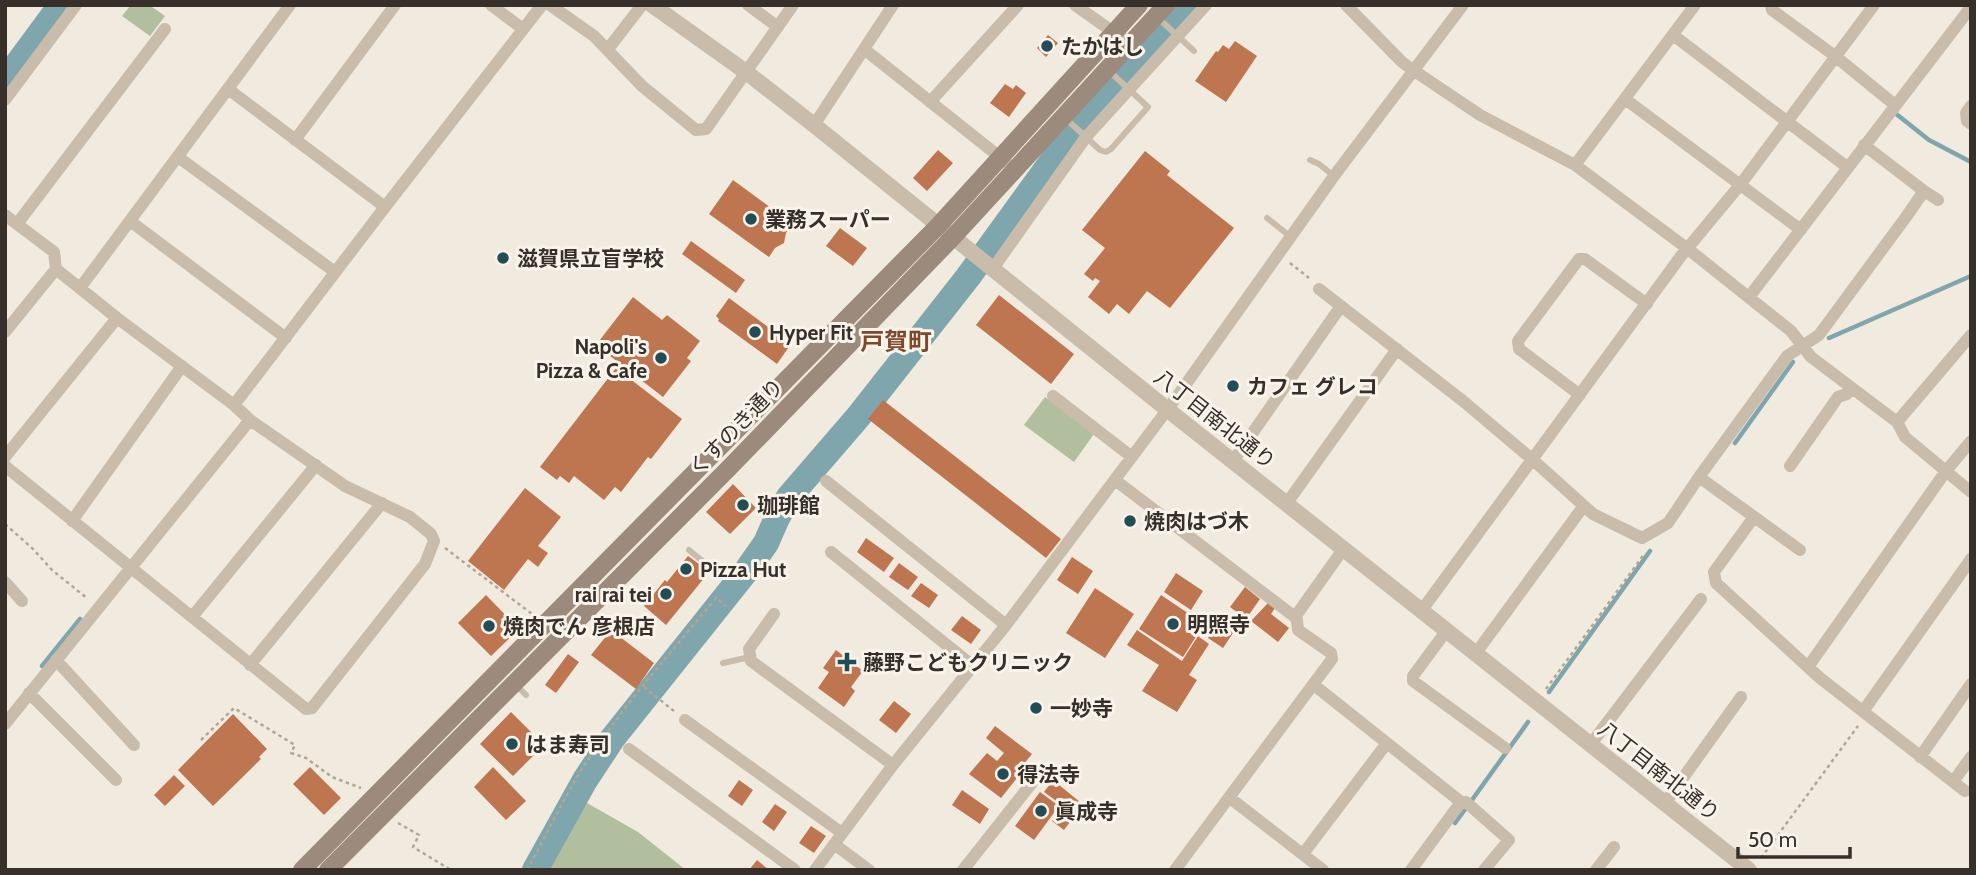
<svg xmlns="http://www.w3.org/2000/svg" width="1976" height="875" font-family="Cabin,'Noto Sans JP',sans-serif">
  <style>
    .green { fill: #b1bf9f }
    .lines { fill: none; stroke-linecap: round; stroke-linejoin: round }
    .stream { stroke: #7fa6ac; stroke-width: 4.5 }
    .river { stroke: #7fa6ac; stroke-width: 26 }
    .building { fill: #be7650 }
    .path { stroke: #b4a695; stroke-width: 2.5; stroke-dasharray: 3.5 3.5; stroke-linecap: butt }
    .service { stroke: #c9bcab; stroke-width: 6 }
    .minor { stroke: #c9bcab; stroke-width: 12 }
    .tertiary { stroke: #c9bcab; stroke-width: 16 }
    .secondary { stroke: #9c8b7c; stroke-width: 18 }
    .poi-dot { fill: #224d56; stroke: #f9f4eb; stroke-width: 2.5 }
    .labels { text-anchor: middle; dominant-baseline: central; stroke-width: 6; stroke-linejoin: round; paint-order: stroke }
    .poi-label { font-size: 21px; font-weight: bold; fill: #372f2a; stroke: #f9f4eb; text-anchor: start }
    .street-label { font-size: 21px; fill: #372f2a; stroke: #f9f4eb }
    .quarter-label { font-size: 24px; font-weight: bold; fill: #804728; stroke: #f9f4eb }
  </style>
  <rect width="100%" height="100%" fill="#f1eade"/>
  <!-- green -->
  <path class="green" d="M131,5H149L165,16L150,36L122,16Z
    M1045,397L1094,434L1074,462L1024,425Z
    M580,799L638,832L686,870H541Z"/>
  <g class="lines">
    <!-- stream -->
    <path class="stream" d="M1895,113L1929,140L1971,162
      M1829,338L1971,276
      M1735,443L1793,362
      M42,666L80,619
      M1549,692L1650,551
      M1472,800L1528,722
      M1455,823L1466,808"/>
    <!-- river -->
    <path class="river" d="M5,81L61,5
      M535,870L585,780L612,739L747,570L766,543L777,518L789,497L858,417L968,277L1061,149L1192,5"/>
  </g>
  <!-- building -->
  <path class="building" d="M1048,35L1058,43L1046,57L1037,48Z
    M1235,41L1257,56L1226,102L1195,81L1216,51L1218,52L1223,45L1229,49Z
    M1005,84L1013,89L1016,85L1026,93L1009,117L990,103Z
    M938,150L953,163L927,191L913,178Z
    M1145,151L1170,171L1167,175L1234,228L1170,308L1147,291L1129,314L1117,304L1109,314L1088,297L1100,281L1095,278L1093,281L1084,274L1105,248L1082,230Z
    M733,180L793,224L786,233L784,243L775,248L769,257L709,214Z
    M840,228L867,248L853,266L826,246Z
    M691,241L745,280L736,293L682,254Z
    M999,295L1074,354L1051,384L976,325Z
    M633,297L662,320L667,315L700,341L687,358L691,361L663,397L596,345Z
    M729,298L791,344L777,364L718,321L719,319L716,316Z
    M616,368L682,419L651,459L648,457L621,492L615,487L604,500L574,476L569,483L560,476L557,480L540,467Z
    M883,400L1061,539L1046,558L868,419Z
    M733,484L756,508L730,534L706,512Z
    M525,488L561,517L538,546L548,553L538,567L528,559L504,590L468,561Z
    M866,538L894,558L884,572L857,552Z
    M688,556L703,567L699,572L705,577L666,625L644,606L665,580L667,582Z
    M1072,557L1093,571L1078,594L1057,580Z
    M899,563L918,577L908,590L889,577Z
    M1176,573L1203,591L1191,610L1164,592Z
    M921,583L938,595L929,608L911,596Z
    M1245,587L1260,599L1246,619L1230,607Z
    M1095,588L1134,614L1105,658L1066,633Z
    M486,595L519,629L491,656L458,623Z
    M1161,595L1204,624L1183,657L1139,629Z
    M1268,603L1275,608L1271,614L1289,628L1278,642L1251,621Z
    M1223,614L1239,624L1223,648L1208,638Z
    M962,616L981,630L971,644L951,630Z
    M611,630L654,663L636,689L591,655Z
    M1137,630L1182,661L1198,636L1209,644L1189,675L1197,680L1177,712L1142,691L1159,665L1127,645Z
    M836,650L863,671L851,687L855,691L844,707L818,688L829,672L823,668Z
    M568,654L579,662L556,693L545,685Z
    M894,701L911,714L896,733L879,720Z
    M511,712L544,745L513,776L480,744Z
    M233,714L267,749L259,757L261,759L213,806L178,770Z
    M995,726L1032,754L1014,776L1017,778L1001,798L969,774L987,753L997,761L1004,753L986,738Z
    M310,767L341,798L324,815L293,784Z
    M493,767L526,801L506,820L474,787Z
    M174,775L185,786L165,806L154,795Z
    M739,780L753,790L742,806L728,796Z
    M1053,780L1080,802L1074,810L1078,813L1072,821L1059,812L1065,804L1060,801L1059,803L1044,792Z
    M962,790L989,809L980,824L952,805Z
    M1040,792L1059,806L1034,840L1015,826Z
    M775,804L787,812L774,831L762,822Z
    M1058,813L1070,822L1064,830L1052,821Z
    M811,826L826,836L814,853L799,843Z
    M757,860L769,870H749Z"/>
  <g class="lines">
    <!-- path -->
    <path class="path" d="M1290,263L1309,278
      M5,524L33,549L52,570L88,599
      M445,548L532,614
      M644,687L674,711
      M1546,689L1645,553
      M201,740L234,708L295,745L291,753L306,758L332,777L361,788
      M398,823L419,835L413,847L451,870
      M1761,858L1858,726
      M527,870C546,836 563,799 584,766C622,706 671,653 716,598L726,606"/>
    <!-- service -->
    <path class="service" d="M1157,17L1194,51
      M1064,117L1100,150L1106,152L1111,149L1148,107L1108,70
      M1310,160L1319,164L1334,176
      M1267,218L1291,237
      M689,550L716,572
      M723,663L750,657
      M515,684L526,695"/>
    <!-- minor -->
    <path class="minor" d="M491,5L523,29
      M550,5L594,36L642,86L696,130L706,129L793,5
      M748,5L778,27
      M1075,5L1130,44
      M1346,5L1402,62L1413,70L1480,115L1575,165L1688,249L1791,331L1811,357L1897,422L1905,437L1971,492
      M1771,5L1772,10L1835,56L1895,105
      M1673,35L1847,167
      M608,49L642,5
      M864,49L1006,162
      M228,89L385,207
      M1625,99L1801,230
      M5,100L76,5
      M930,102L1018,5
      M1971,106L1966,113L1967,121L1971,124
      M814,125L893,5
      M295,140L395,5
      M178,157L335,272
      M1575,165L1695,5
      M1924,191L1938,200
      M5,215L54,252L56,269L5,332
      M130,221L286,338
      M17,224L165,29
      M992,270L1086,137L1206,5
      M80,288L290,5
      M1319,289L1463,401L1533,460L1593,514L1642,538L1668,523L1699,477L1787,356L1819,335L1906,217L1924,191L1864,145
      M1749,297L1971,7
      M1580,395L1519,349L1518,341L1579,259H1585L1647,304
      M1053,396L1132,457
      M234,405L385,207L542,5
      M1897,422L1971,335
      M5,457L117,318
      M1233,461L1341,306
      M5,466L306,709L312,708L425,564L434,541L431,534L410,517L345,486L250,420L234,405L117,318L56,269
      M1790,466L1838,397L1847,394L1852,388
      M1699,477L1800,550
      M1115,480L1295,617L1297,620L1298,630L1331,653L1332,659L1175,870
      M826,481L1006,625
      M1287,503L1397,349
      M1754,517L1714,572L1716,583L1820,678L1965,791
      M72,521L182,366
      M831,552L973,666
      M5,582L22,601
      M1422,610L1681,256L1740,185L1874,5
      M774,614L749,649L751,661L893,765
      M192,617L316,465
      M1295,617L1344,548
      M1447,630L1413,676V681L1505,748
      M1476,653L1583,507
      M56,660L134,745
      M250,665L382,503
      M1808,667L1946,471L1971,441
      M1314,685L1461,802H1466L1509,840L1484,870
      M29,693L116,780
      M1864,710L1971,559
      M685,720L842,833
      M5,724L250,420
      M1591,744L1701,599
      M629,749L795,870
      M1920,757L1971,684
      M1953,782L1971,757
      M1230,798L1323,870
      M1665,803L1741,697
      M834,844L869,870
      M1303,854L1387,743
      M815,870L893,765L1006,625L1176,398L1334,176L1463,5
      M963,870L1035,779
      M1411,870L1461,802
      M1596,870L1614,847"/>
    <!-- tertiary -->
    <path class="tertiary" d="M652,5L746,72L814,125L1168,410L1749,870"/>
    <!-- secondary -->
    <path class="secondary" d="M302,870L938,226L1139,5
      M328,870L729,468L953,237L1166,5"/>
  </g>
  <!-- markers -->
  <g class="poi-dot">
    <circle cx="1047" cy="46" r="7"/>
    <circle cx="751" cy="219" r="7"/>
    <circle cx="503" cy="258" r="7"/>
    <circle cx="755" cy="332" r="7"/>
    <circle cx="661" cy="358" r="7"/>
    <circle cx="1233" cy="386" r="7"/>
    <circle cx="743" cy="505" r="7"/>
    <circle cx="1130" cy="521" r="7"/>
    <circle cx="686" cy="569" r="7"/>
    <circle cx="666" cy="594" r="7"/>
    <circle cx="1173" cy="624" r="7"/>
    <circle cx="489" cy="626" r="7"/>
    <path d="M843.5 651.5h7v7h7v7h-7v7h-7v-7h-7v-7h7z"/>
    <circle cx="1036" cy="708" r="7"/>
    <circle cx="512" cy="744" r="7"/>
    <circle cx="1003" cy="774" r="7"/>
    <circle cx="1041" cy="811" r="7"/>
  </g>
  <g class="labels">
    <!-- poi labels -->
    <g class="poi-label">
      <text x="1061" y="46">たかはし</text>
      <text x="765" y="219">業務スーパー</text>
      <text x="517" y="258">滋賀県立盲学校</text>
      <text x="769" y="332">Hyper Fit</text>
      <text x="647" y="346" text-anchor="end">Napoli's<tspan x="647" dy="24">Pizza &amp; Cafe</tspan></text>
      <text x="1247" y="386">カフェ グレコ</text>
      <text x="757" y="505">珈琲館</text>
      <text x="1144" y="521">焼肉はづ木</text>
      <text x="700" y="569">Pizza Hut</text>
      <text x="652" y="594" text-anchor="end">rai rai tei</text>
      <text x="1187" y="624">明照寺</text>
      <text x="503" y="626">焼肉でん 彦根店</text>
      <text x="863" y="662">藤野こどもクリニック</text>
      <text x="1050" y="708">一妙寺</text>
      <text x="526" y="744">はま寿司</text>
      <text x="1017" y="774">得法寺</text>
      <text x="1055" y="811">眞成寺</text>
    </g>
    <!-- street labels -->
    <g class="street-label">
      <text transform="translate(1215 419) rotate(38)">八丁目南北通り</text>
      <text transform="translate(736 427) rotate(-46)">くすのき通り</text>
      <text transform="translate(1659 771) rotate(38)">八丁目南北通り</text>
    </g>
    <!-- quarter labels -->
    <g class="quarter-label">
      <text x="896" y="341">戸賀町</text>
    </g>
  </g>
  <!-- border -->
  <rect width="1976" height="875" fill="none" stroke="#372f2a" stroke-width="14"/>
  <!-- scale -->
  <path d="M1738 847v10h112v-10" fill="none" stroke="#372f2a" stroke-width="3.5"/>
  <text x="1748" y="847" font-size="21" fill="#372f2a" stroke="#f9f4eb" stroke-width="5" paint-order="stroke">50 m</text>
</svg>
